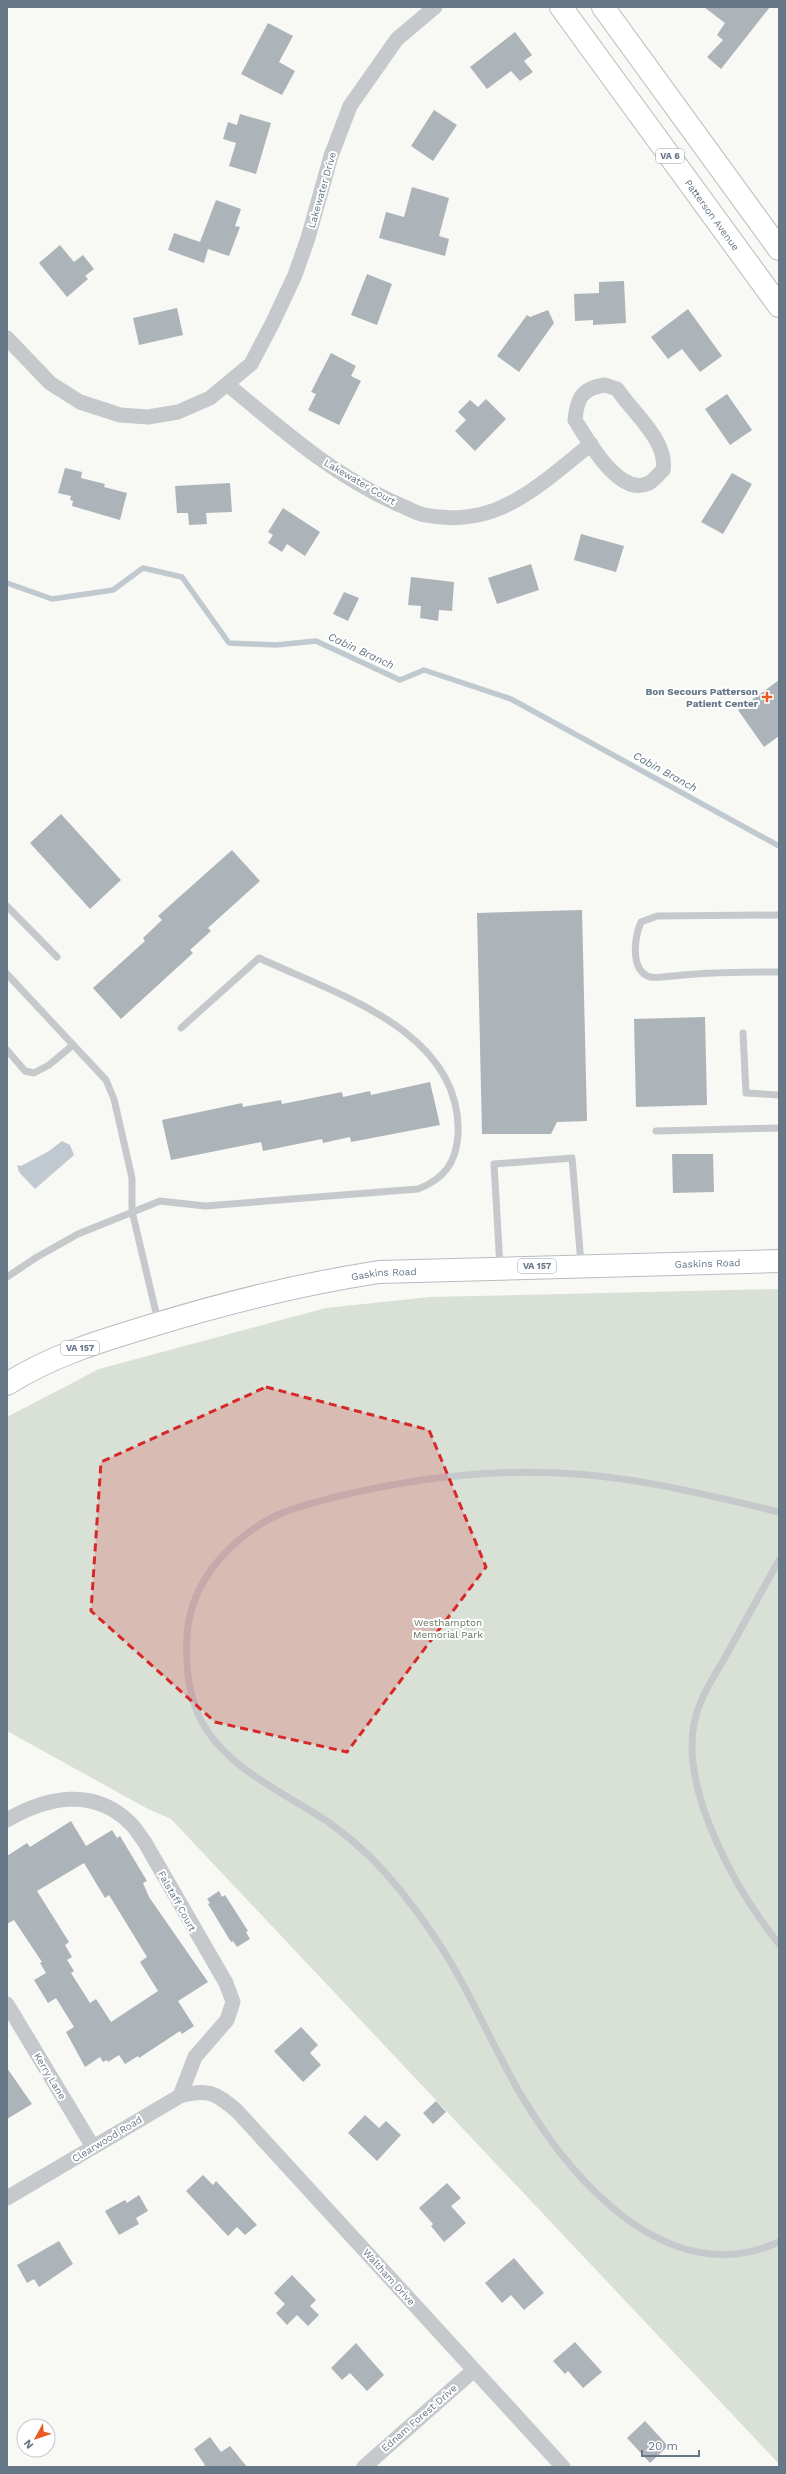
<svg xmlns="http://www.w3.org/2000/svg" width="786" height="2474" font-family="'Work Sans',sans-serif">
  <style>
    .green { fill: #d9e0d6 }
    .water { fill: #c0c9cf }
    .lines { fill: none; stroke-linecap: round; stroke-linejoin: round }
    .stream { stroke: #c0c9cf; stroke-width: 5.5 }
    .building { fill: #acb4ba; fill-rule: evenodd }
    .primary-casing { stroke: #b8bcc0; stroke-width: 24 }
    .service { stroke: #c5c9cc; stroke-width: 7 }
    .minor { stroke: #c5c9cc; stroke-width: 15 }
    .primary { stroke: #fff; stroke-width: 22 }
    .marked { fill: #d62828; fill-opacity: 0.2; stroke: #d62828; stroke-width: 3; stroke-dasharray: 8 5; stroke-linejoin: round }
    .poi-dot { fill: #e95a24; stroke: #fff; stroke-width: 1.5 }
    .labels { text-anchor: middle; dominant-baseline: central; stroke-width: 4; stroke-linejoin: round; paint-order: stroke }
    .shield { fill: #fff; stroke: #94a0ab; stroke-width: 1 }
    .shield-label { font-size: 9px; font-weight: bold; fill: #667787 }
    .street-label { font-size: 10px; fill: #667787; stroke: #fff }
    .poi-label { font-size: 10px; font-weight: bold; fill: #667787; stroke: #fff; text-anchor: end }
    .park-label { font-size: 10px; fill: #657961; stroke: #fff }
    .water-label { font-size: 11px; font-style: italic; fill: #627883; stroke: #fff }
  </style>
  <rect width="100%" height="100%" fill="#f8f8f5"/>
  <!-- green -->
  <path class="green" d="M779,1289V2464L171,1819L148,1809L7,1731V1417L99,1369L326,1308L430,1297Z"/>
  <!-- water -->
  <path class="water" d="M62,1141L70,1145L74,1155L35,1189L19,1172L17,1165L21,1166L49,1151Z"/>
  <g class="lines">
    <!-- stream -->
    <path class="stream" d="M7,583L52,599L113,590L143,568L182,577L229,643L276,645L316,641L400,680L424,670L511,699L779,846"/>
  </g>
  <!-- building -->
  <path class="building" d="M704,7H770L721,69L707,57L723,40L717,35L725,23Z
    M268,23L293,36L279,62L295,71L282,95L241,74Z
    M515,32L532,55L524,61L533,72L520,81L511,71L487,89L470,67Z
    M434,110L457,125L433,161L411,146Z
    M240,114L271,123L256,174L229,166L236,143L223,139L228,122L237,125Z
    M412,187L449,198L439,236L449,239L445,256L379,238L386,212L404,217Z
    M216,200L241,209L235,226L240,227L229,256L208,249L204,263L168,250L174,233L200,242Z
    M60,245L74,262L83,255L94,269L85,276L88,279L67,297L39,263Z
    M367,274L392,284L377,325L351,315Z
    M624,281L626,323L593,325V320L575,321L574,294L599,293V282Z
    M177,308L183,335L139,345L133,318Z
    M688,309L722,356L700,372L682,349L668,359L651,337Z
    M548,310L554,323L519,372L497,356L527,315L530,317Z
    M331,353L356,366L351,376L361,381L339,425L308,410L316,394L311,392Z
    M727,394L752,430L730,445L705,409Z
    M486,399L506,419L475,451L455,431L466,420L458,412L470,400L478,407Z
    M65,468L82,472L81,478L105,484L104,487L127,493L120,520L72,506L73,501L70,500L71,496L58,493Z
    M732,473L752,484L723,534L701,522Z
    M230,483L232,512L206,513L207,524L189,525L188,513H177L175,486Z
    M283,508L320,532L305,556L287,544L282,552L268,543L273,535L268,532Z
    M581,534L624,546L616,572L574,560Z
    M531,564L539,590L497,604L488,578Z
    M411,577L454,582L452,611L439,610L438,621L420,618L421,606L408,605Z
    M344,592L359,598L348,621L333,614Z
    M779,680V736L764,747L738,710Z
    M61,814L121,880L90,909L30,843Z
    M232,850L260,881L208,928L211,931L190,950L193,953L121,1019L93,988L145,941L143,938L162,920L158,916Z
    M582,910L587,1121L557,1122L551,1134H482L477,913Z
    M705,1017L707,1105L636,1107L634,1019Z
    M430,1082L440,1125L351,1142L350,1137L323,1143L322,1139L263,1151L261,1142L171,1160L162,1120L242,1103L243,1107L281,1100L282,1104L342,1092L343,1097L370,1091L371,1095Z
    M672,1154H713L714,1192L673,1193Z
    M71,1821L86,1846L112,1830L117,1838L120,1836L147,1881L143,1883L149,1897L208,1982L178,2001L194,2026L182,2034L180,2031L139,2058L138,2056L125,2064L119,2055L108,2062L107,2060L103,2062L100,2057L85,2067L66,2032L74,2027L56,1998L48,2003L34,1980L46,1973L40,1963L42,1962L14,1920L7,1924V1856L27,1843L30,1847ZM84,1863L105,1898L109,1895L147,1957L140,1962L158,1991L111,2022L96,1999L90,2003L71,1973L74,1971L67,1960L72,1957L65,1945L69,1942L37,1891Z
    M219,1891L222,1897L225,1895L248,1931L246,1932L250,1939L237,1947L233,1941L231,1942L208,1904L210,1903L207,1899Z
    M301,2027L318,2045L310,2053L321,2065L303,2082L274,2051Z
    M7,2068L32,2104L7,2119Z
    M436,2101L446,2112L433,2124L423,2113Z
    M365,2115L379,2128L386,2121L401,2135L377,2161L348,2133Z
    M203,2175L213,2185L216,2181L257,2225L245,2235L237,2227L228,2236L186,2191Z
    M447,2183L461,2198L451,2206L466,2223L444,2242L431,2226L433,2224L419,2208Z
    M139,2195L148,2211L136,2218L139,2224L119,2235L105,2211L125,2200L127,2203Z
    M59,2241L73,2264L39,2287L34,2279L27,2283L17,2265Z
    M514,2258L544,2293L524,2310L511,2295L502,2303L485,2283Z
    M292,2275L316,2300L310,2306L319,2315L308,2326L297,2315L287,2325L276,2313L285,2304L274,2293Z
    M575,2342L602,2372L583,2388L568,2371L565,2374L553,2361Z
    M356,2343L384,2375L367,2391L350,2373L342,2380L331,2368Z
    M645,2421L668,2446L650,2463L627,2438Z
    M210,2437L221,2452L230,2446L247,2467H202L205,2465L194,2449Z"/>
  <g class="lines">
    <defs>
      <g id="primary">
        <path id="s1" d="M561,7L779,306"/>
        <path d="M603,7L779,249"/>
        <path id="s2" d="M7,1384C51,1356 100,1341 150,1326C225,1303 301,1284 379,1272L779,1261"/>
      </g>
    </defs>
    <!-- primary casing -->
    <use href="#primary" class="primary-casing"/>
    <!-- service -->
    <path class="service" d="M7,906L57,957
      M779,915L657,916L641,922C635,936 629,970 650,977C659,979 685,974 696,974C724,972 751,972 779,972
      M7,974L106,1080L114,1099L132,1178V1211L158,1321
      M743,1033L746,1093L779,1095
      M7,1050L25,1071L34,1073L49,1065L73,1045
      M656,1131L779,1128
      M500,1267L494,1164L572,1158L581,1263
      M7,1277L37,1257L78,1234L160,1201L205,1206L418,1189C444,1179 456,1163 458,1135C463,1031 336,994 259,958L181,1028
      M779,1512C707,1495 634,1476 560,1473C481,1469 407,1479 331,1498C309,1504 284,1510 264,1522C223,1547 190,1586 187,1636C186,1663 187,1688 198,1714C221,1767 286,1793 331,1824C356,1842 381,1866 400,1890C420,1915 438,1940 454,1968C478,2010 497,2054 521,2095C572,2181 668,2292 779,2242
      M779,1560C760,1594 742,1627 723,1661C712,1680 698,1701 694,1724C681,1793 737,1892 779,1944"/>
    <!-- minor -->
    <path class="minor" d="M7,338L50,383L80,402L120,415L148,417L178,412L210,398L251,364L273,322L295,275L308,238L331,156L350,106L397,39L435,7
      M227,384C281,429 335,477 400,505C408,508 417,514 425,515C449,520 478,518 500,508C533,494 563,466 591,444
      M605,385L617,389L623,397C638,417 668,444 663,470C659,474 654,480 649,483C619,498 588,440 575,420C577,398 582,388 605,385Z
      M7,1820C46,1797 93,1787 129,1822C135,1827 139,1835 144,1841L226,1983L233,2002L227,2020L195,2057L180,2096
      M7,2004L93,2147
      M7,2198L180,2096C208,2088 216,2093 237,2111L563,2467
      M364,2467L474,2370"/>
    <!-- primary -->
    <use href="#primary" class="primary"/>
  </g>
  <!-- marked area -->
  <path class="marked" d="M266,1387L429,1430L486,1567L347,1752L215,1722L91,1611L101,1462Z"/>
  <!-- markers -->
  <path class="poi-dot" d="M765 691h4v4h4v4h-4v4h-4v-4h-4v-4h4z"/>
  <g class="labels">
    <!-- shield labels -->
    <g class="shield">
      <rect x="656" y="149" width="28" height="14" rx="3"/>
      <rect x="518" y="1259" width="38" height="14" rx="3"/>
      <rect x="61" y="1341" width="38" height="14" rx="3"/>
    </g>
    <g class="shield-label">
      <text x="670" y="156">VA 6</text>
      <text x="537" y="1266">VA 157</text>
      <text x="80" y="1348">VA 157</text>
    </g>
    <!-- street labels -->
    <g class="street-label">
      <text transform="translate(322 190) rotate(-74)">Lakewater Drive</text>
      <text stroke="none"><textPath href="#s1" startOffset="257">Patterson Avenue</textPath></text>
      <text transform="translate(360 482) rotate(30)">Lakewater Court</text>
      <text stroke="none"><textPath href="#s2" startOffset="719">Gaskins Road</textPath></text>
      <text stroke="none"><textPath href="#s2" startOffset="395">Gaskins Road</textPath></text>
      <text transform="translate(177 1901) rotate(61)">Falstaff Court</text>
      <text transform="translate(50 2076) rotate(59)">Kerry Lane</text>
      <text transform="translate(107 2139) rotate(-31)">Clearwood Road</text>
      <text transform="translate(389 2277) rotate(48)">Waltham Drive</text>
      <text transform="translate(419 2418) rotate(-41)">Ednam Forest Drive</text>
    </g>
    <!-- poi labels -->
    <g class="poi-label">
      <text x="758" y="691">Bon Secours Patterson<tspan x="758" dy="12">Patient Center</tspan></text>
    </g>
    <!-- park labels -->
    <g class="park-label">
      <text x="448" y="1622">Westhampton<tspan x="448" dy="12">Memorial Park</tspan></text>
    </g>
    <!-- water labels -->
    <g class="water-label">
      <text transform="translate(361 651) rotate(25)">Cabin Branch</text>
      <text transform="translate(665 772) rotate(29)">Cabin Branch</text>
    </g>
  </g>
  <!-- border -->
  <rect width="786" height="2474" fill="none" stroke="#667787" stroke-width="16"/>
  <!-- north arrow -->
  <g transform="translate(36 2438) rotate(230)"><circle r="19" fill="#ffffff" stroke="#c2c9cf"/>
  <path d="M0-3L7 15L0 10L-7 15Z" fill="#e95a24"/>
  <text y="-6" font-size="11" font-weight="bold" text-anchor="middle" fill="#667787">N</text>
  </g>
  <!-- scale -->
  <path d="M642 2450v6h57v-6" fill="none" stroke="#667787" stroke-width="2"/>
  <text x="648" y="2450" font-size="12" fill="#667787" stroke="#ffffff" stroke-width="3" paint-order="stroke">20 m</text>
</svg>
